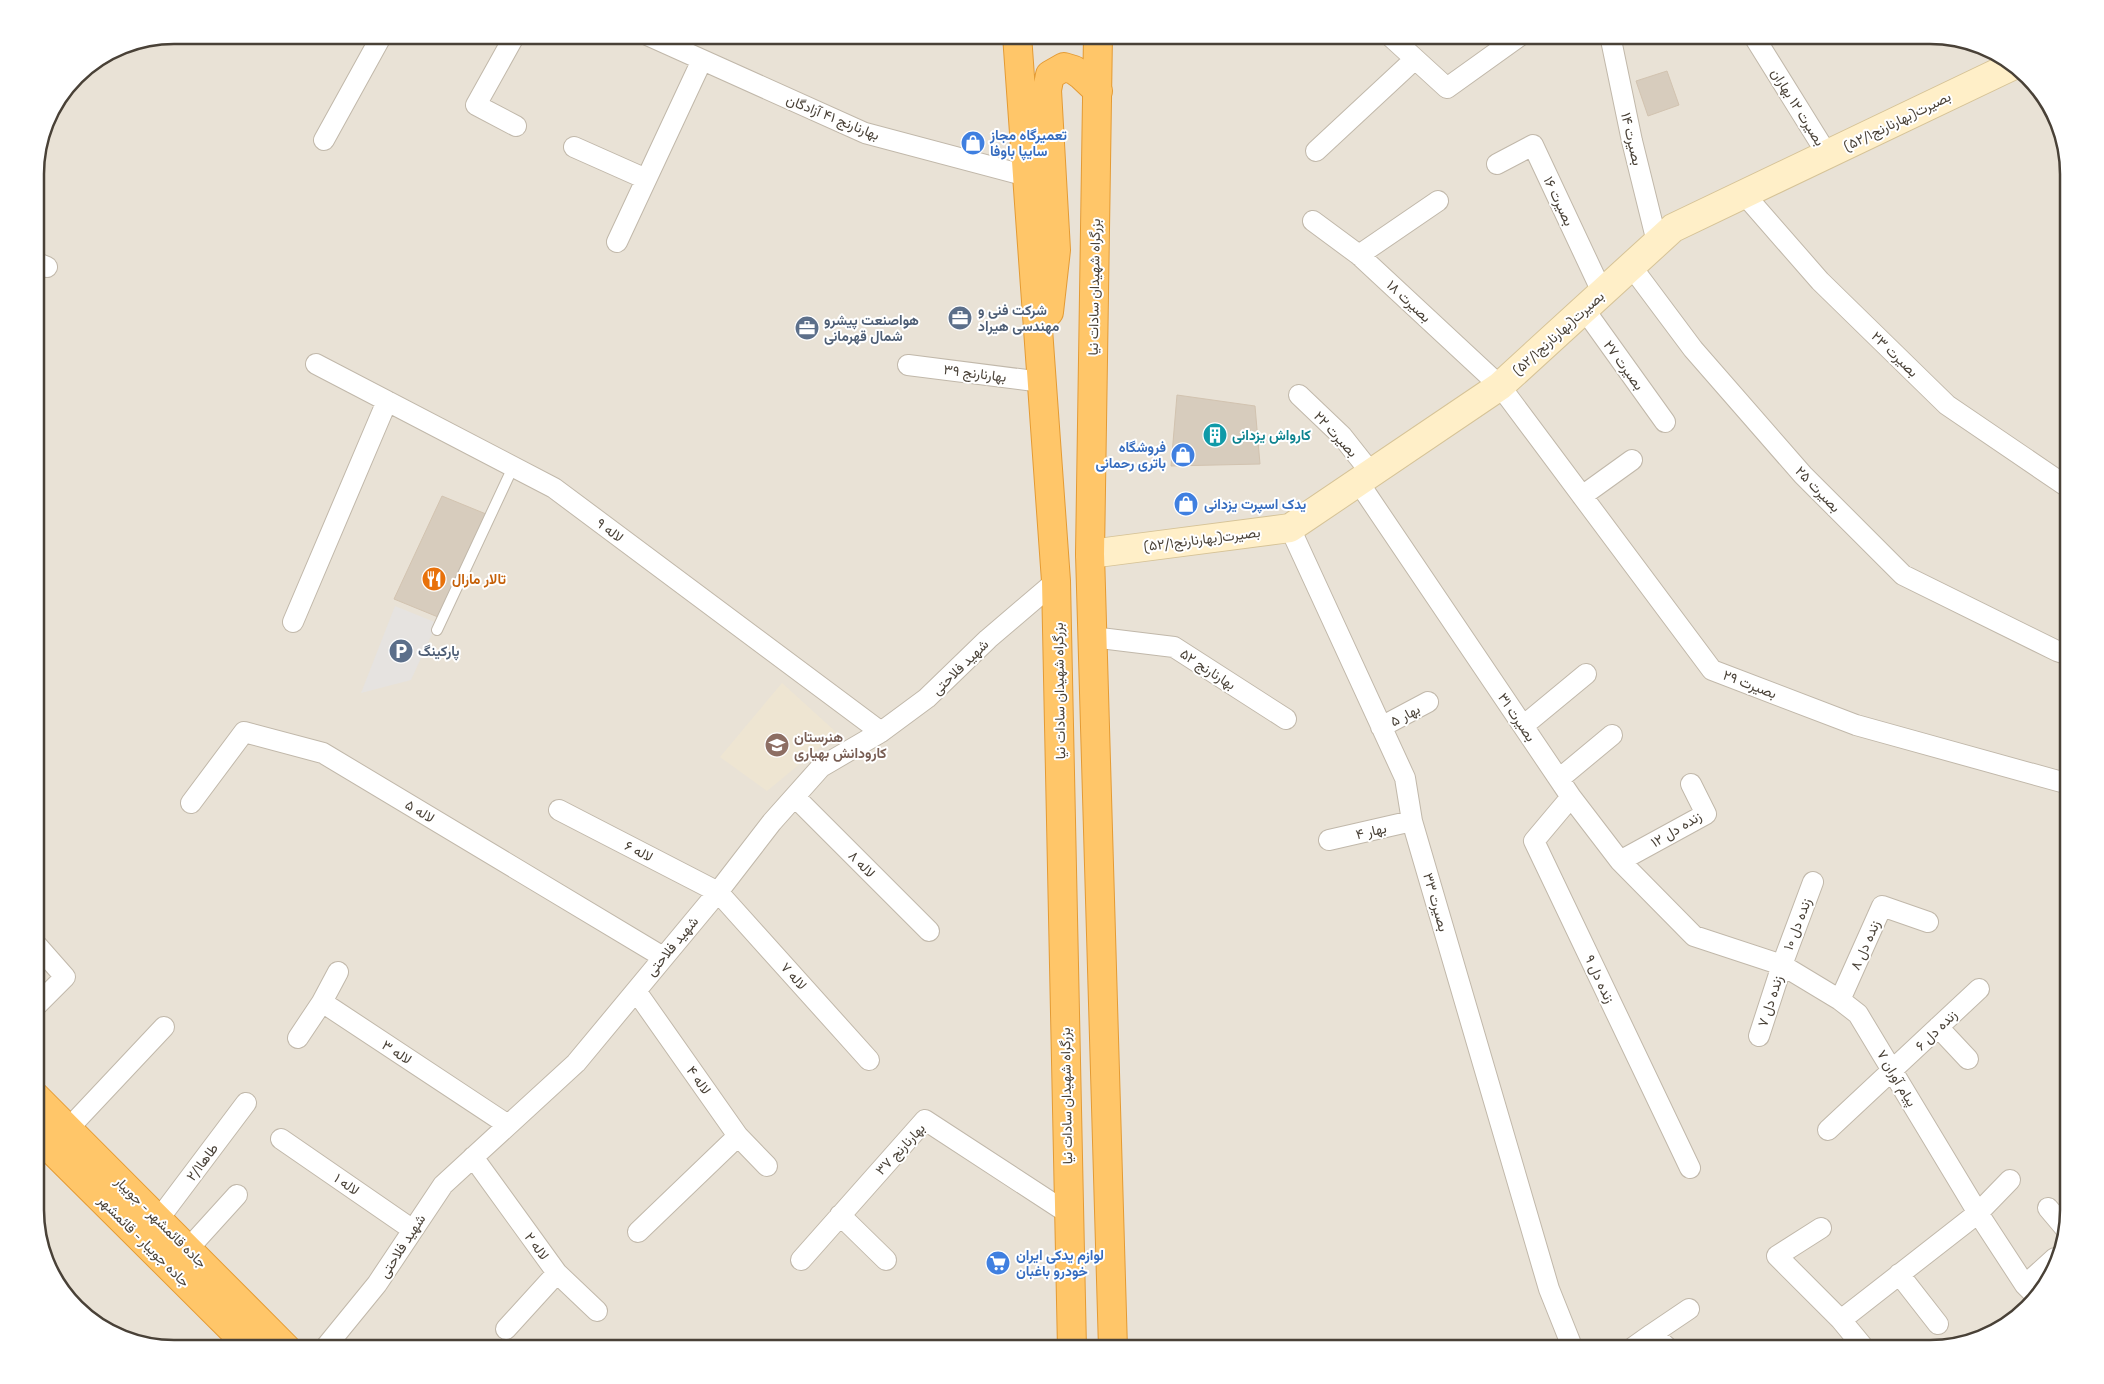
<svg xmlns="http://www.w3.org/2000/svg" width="2104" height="1384" font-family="'Space Grotesk',Vazirmatn,sans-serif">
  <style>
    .residential { fill: #e9e2d6 }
    .education { fill: #eee5d2 }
    .cemetery { fill: url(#cemetery-stones) }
    .parking { fill: #e6e3e0 }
    .building { fill: #d7ccbd; stroke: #d2c3b0 }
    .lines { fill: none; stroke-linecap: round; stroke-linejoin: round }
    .lane-casing { stroke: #c1b8aa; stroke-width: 12 }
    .street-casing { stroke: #c1b8aa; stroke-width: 22 }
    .secondary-casing { stroke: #d6c397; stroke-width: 30 }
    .highway-casing { stroke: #e49b34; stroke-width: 30 }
    .lane { stroke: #fff; stroke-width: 10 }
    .street { stroke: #fff; stroke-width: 20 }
    .secondary { stroke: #ffefc8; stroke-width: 28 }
    .highway { stroke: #ffc669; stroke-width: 28 }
    .labels { text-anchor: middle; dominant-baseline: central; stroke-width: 4; stroke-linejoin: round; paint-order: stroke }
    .street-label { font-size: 14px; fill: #494137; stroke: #fff }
    .shop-label { font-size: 14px; font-weight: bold; fill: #366cbe; stroke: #fff; text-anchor: start }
    .service-label { font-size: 14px; font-weight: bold; fill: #4e5e75; stroke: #fff; text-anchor: start }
    .culture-label { font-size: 14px; font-weight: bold; fill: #0d838f; stroke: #fff; text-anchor: start }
    .food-label { font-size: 14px; font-weight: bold; fill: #c56008; stroke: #fff; text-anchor: start }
    .education-label { font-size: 14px; font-weight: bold; fill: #785e54; stroke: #fff; text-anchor: start }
    .rim { fill: none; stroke: #494137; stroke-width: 2.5 }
  </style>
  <defs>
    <pattern id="cemetery-stones" width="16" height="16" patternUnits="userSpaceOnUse" patternTransform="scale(1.25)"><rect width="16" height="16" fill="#d3eab0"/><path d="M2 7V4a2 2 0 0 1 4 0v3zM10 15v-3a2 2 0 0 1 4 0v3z" fill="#b7ca98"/></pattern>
  </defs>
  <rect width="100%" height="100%" fill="#f5f0e8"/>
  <!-- residential -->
  <path class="residential" d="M173,35H1931L2008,58L2055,112L2069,173V1211L2046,1288L1992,1335L1931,1349H173L96,1326L53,1280L35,1219V165L46,120L76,75L121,45Z"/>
  <!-- education -->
  <path class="education" d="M782,683L837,733L767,791L720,757Z"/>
  <!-- cemetery -->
  <path class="cemetery" d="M869,1341L908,1349H856Z"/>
  <!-- parking -->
  <path class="parking" d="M395,606L437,623L411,680L361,693Z"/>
  <!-- building -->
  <path class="building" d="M1667,71L1679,105L1648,116L1636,81Z
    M1177,395L1255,406L1260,464L1171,466Z
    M442,496L486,514L438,617L394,599Z"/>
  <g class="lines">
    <defs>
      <path id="lane" d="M437,630L513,467"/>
      <path id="street" d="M515,35L476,105L516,126
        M647,35L865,133L1027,176
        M1389,35L1447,88L1521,35
        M1610,35L1632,141L1657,242
        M1753,35L1827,154
        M324,140L382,35
        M574,147L646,179
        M1316,151L1415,59
        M1497,164L1533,145L1602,292
        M1744,194L1820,281L1947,405L2069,488
        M1313,221L1359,255L1500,386L1712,670L1856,725L2069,784
        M617,242L702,60
        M1359,255L1438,201
        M35,262L47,267
        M1631,266L1693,349L1803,475L1903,575L2057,651L2069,655
        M1584,309L1665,422
        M316,364L554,488L881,732
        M908,365L1042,382
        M1299,395L1342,436L1372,474
        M1359,483L1571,797L1620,861L1694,936L1782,965L1840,1000L1858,1014L1978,1213L2025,1285L2036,1296
        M1582,496L1632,460
        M1290,528L1405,778L1412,821L1549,1289L1573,1349
        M293,622L387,401
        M1092,637L1174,647L1286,719
        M1523,726L1586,674
        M1381,727L1428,702
        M1559,779L1612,735
        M795,797L929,931
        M1571,797L1534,841L1690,1168
        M191,803L244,732L323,753L663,957
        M559,810L718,892L869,1060
        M1329,840L1412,821
        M1620,861L1706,814L1691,784
        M35,943L65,977L35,1007
        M636,991L738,1136L767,1166
        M1840,1000L1882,906L1928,922
        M322,1002L338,972
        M1938,1027L1968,1059
        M1759,1036L1782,965L1813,882
        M298,1038L322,1002L508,1125
        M69,1128L164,1027
        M1828,1130L1979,989
        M281,1139L413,1230
        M473,1157L557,1273L506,1329
        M2048,1208L2064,1227
        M840,1215L886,1260
        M158,1220L246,1103
        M1821,1228L1777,1256L1841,1320L1978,1213L2010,1180
        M638,1232L738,1136
        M188,1249L237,1195
        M801,1260L925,1120L1069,1214
        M557,1273L597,1311
        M1899,1274L1938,1324
        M2025,1285L2055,1258
        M1841,1320L1865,1349
        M1652,1334L1689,1309
        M324,1349L377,1284L443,1185L576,1063L718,892L772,822L821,767L881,732L927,698L988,639L1056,581
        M1631,1349L1652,1334L1669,1349"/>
      <path id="secondary" d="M1090,554L1290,528L1500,386L1673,228L2014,65"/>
      <path id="highway" d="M1017,35L1056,581L1072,1349
        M1098,35L1090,554L1113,1349
        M1049,312L1056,250L1047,90L1050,75L1064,67L1074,70L1081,75L1098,91
        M35,1096L287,1349
        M35,1133L252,1349"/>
    </defs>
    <!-- lane casing -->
    <use href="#lane" class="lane-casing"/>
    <!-- street casing -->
    <use href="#street" class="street-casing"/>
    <!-- secondary casing -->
    <use href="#secondary" class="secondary-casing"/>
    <!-- highway casing -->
    <use href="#highway" class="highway-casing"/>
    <!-- lane -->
    <use href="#lane" class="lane"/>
    <!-- street -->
    <use href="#street" class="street"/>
    <!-- secondary -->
    <use href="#secondary" class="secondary"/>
    <!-- highway -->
    <use href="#highway" class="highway"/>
  </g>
  <!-- icons -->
  <defs>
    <symbol id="shop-disc" viewBox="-11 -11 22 22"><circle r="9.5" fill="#3f7fe0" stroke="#fff"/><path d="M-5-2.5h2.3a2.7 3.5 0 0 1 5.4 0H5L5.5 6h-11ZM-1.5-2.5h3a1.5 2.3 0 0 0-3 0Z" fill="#fff"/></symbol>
    <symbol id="office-disc" viewBox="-11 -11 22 22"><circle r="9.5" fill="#5c6f8a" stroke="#fff"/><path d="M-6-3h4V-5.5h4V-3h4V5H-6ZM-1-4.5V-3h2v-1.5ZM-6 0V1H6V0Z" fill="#fff"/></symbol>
    <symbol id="building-disc" viewBox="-11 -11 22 22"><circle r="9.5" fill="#0f9aa8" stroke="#fff"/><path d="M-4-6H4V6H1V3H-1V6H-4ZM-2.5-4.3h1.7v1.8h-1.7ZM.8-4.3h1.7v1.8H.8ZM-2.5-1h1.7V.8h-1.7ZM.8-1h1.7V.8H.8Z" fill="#fff"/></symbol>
    <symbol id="restaurant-disc" viewBox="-11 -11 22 22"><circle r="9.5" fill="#e8710a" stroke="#fff"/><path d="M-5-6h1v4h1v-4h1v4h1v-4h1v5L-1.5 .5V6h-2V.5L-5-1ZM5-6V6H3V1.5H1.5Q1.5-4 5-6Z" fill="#fff"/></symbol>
    <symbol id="parking-disc" viewBox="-11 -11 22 22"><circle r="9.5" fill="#5c6f8a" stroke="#fff"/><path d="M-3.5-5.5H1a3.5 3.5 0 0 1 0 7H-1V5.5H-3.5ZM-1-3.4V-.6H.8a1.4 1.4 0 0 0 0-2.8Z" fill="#fff"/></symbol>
    <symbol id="school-disc" viewBox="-11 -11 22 22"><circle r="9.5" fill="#8d6e63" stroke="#fff"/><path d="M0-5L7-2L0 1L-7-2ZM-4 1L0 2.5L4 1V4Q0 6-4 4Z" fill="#fff"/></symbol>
    <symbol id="supermarket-disc" viewBox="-11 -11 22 22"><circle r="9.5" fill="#3f7fe0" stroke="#fff"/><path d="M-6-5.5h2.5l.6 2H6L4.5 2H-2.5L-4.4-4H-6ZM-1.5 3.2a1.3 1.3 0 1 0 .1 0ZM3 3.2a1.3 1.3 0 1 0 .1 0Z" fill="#fff"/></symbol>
  </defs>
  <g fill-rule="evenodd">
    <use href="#shop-disc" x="959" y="129" width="28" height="28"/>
    <use href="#office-disc" x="946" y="304" width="28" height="28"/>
    <use href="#office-disc" x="793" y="314" width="28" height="28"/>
    <use href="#building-disc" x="1201" y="421" width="28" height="28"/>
    <use href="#shop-disc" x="1169" y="441" width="28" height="28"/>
    <use href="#shop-disc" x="1172" y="490" width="28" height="28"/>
    <use href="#restaurant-disc" x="420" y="565" width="28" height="28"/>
    <use href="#parking-disc" x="387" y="637" width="28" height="28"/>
    <use href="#school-disc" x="763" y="731" width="28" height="28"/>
    <use href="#supermarket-disc" x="984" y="1249" width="28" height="28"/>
  </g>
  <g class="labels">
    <!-- street labels -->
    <g class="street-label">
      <text transform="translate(1798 107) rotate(58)">بصیرت ۱۲ بهاران</text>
      <text transform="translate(833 117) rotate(22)">بهارنارنج ۴۱ آزادگان</text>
      <text transform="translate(1897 121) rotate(-26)">بصیرت(بهارنارنج۵۲/۱)</text>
      <text transform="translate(1632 139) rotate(77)">بصیرت ۱۴</text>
      <text transform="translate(1559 201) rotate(65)">بصیرت ۱۶</text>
      <text transform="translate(1094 287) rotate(-89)">بزرگراه شهیدان سادات نیا</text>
      <text transform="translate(1409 301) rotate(43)">بصیرت ۱۸</text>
      <text transform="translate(1558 333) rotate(-42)">بصیرت(بهارنارنج۵۲/۱)</text>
      <text transform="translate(1895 354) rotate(44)">بصیرت ۲۳</text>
      <text transform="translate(1624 365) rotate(54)">بصیرت ۲۷</text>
      <text transform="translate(975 373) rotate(7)">بهارنارنج ۳۹</text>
      <text transform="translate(1336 434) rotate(47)">بصیرت ۲۲</text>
      <text transform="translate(1818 489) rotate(46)">بصیرت ۲۵</text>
      <text transform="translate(610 530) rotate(37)">لاله ۹</text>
      <text transform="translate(1202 539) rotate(-7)">بصیرت(بهارنارنج۵۲/۱)</text>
      <text transform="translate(960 667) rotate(-44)">شهید فلاحتی</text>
      <text transform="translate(1208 669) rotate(33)">بهارنارنج ۵۲</text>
      <text transform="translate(1750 684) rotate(21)">بصیرت ۲۹</text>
      <text transform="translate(1059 691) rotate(-91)">بزرگراه شهیدان سادات نیا</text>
      <text transform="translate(1405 715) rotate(-28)">بهار ۵</text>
      <text transform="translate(1517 717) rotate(56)">بصیرت ۳۱</text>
      <text transform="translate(420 811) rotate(31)">لاله ۵</text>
      <text transform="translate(1676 829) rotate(-31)">زنده دل ۱۲</text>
      <text transform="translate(1371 831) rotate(-13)">بهار ۴</text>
      <text transform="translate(639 851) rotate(27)">لاله ۶</text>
      <text transform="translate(862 864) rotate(45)">لاله ۸</text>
      <text transform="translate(1436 902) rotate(74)">بصیرت ۳۳</text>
      <text transform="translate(1797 924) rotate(-69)">زنده دل ۱۰</text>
      <text transform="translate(1865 945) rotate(-66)">زنده دل ۸</text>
      <text transform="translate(672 946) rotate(-50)">شهید فلاحتی</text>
      <text transform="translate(794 976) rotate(48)">لاله ۷</text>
      <text transform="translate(1600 979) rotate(65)">زنده دل ۹</text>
      <text transform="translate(1770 1001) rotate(-72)">زنده دل ۷</text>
      <text transform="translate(1936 1030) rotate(-44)">زنده دل ۶</text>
      <text transform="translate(397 1052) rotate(33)">لاله ۳</text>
      <text transform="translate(1897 1078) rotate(59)">پیام آوران ۷</text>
      <text transform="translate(699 1080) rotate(55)">لاله ۴</text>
      <text transform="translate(1066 1096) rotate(-91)">بزرگراه شهیدان سادات نیا</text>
      <text transform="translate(900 1149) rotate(-47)">بهارنارنج ۳۷</text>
      <text transform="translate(202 1162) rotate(-53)">طاها۲/۱</text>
      <text transform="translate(347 1184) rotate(35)">لاله ۱</text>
      <text transform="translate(161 1222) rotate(45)">جاده قائمشهر - جویبار</text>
      <text transform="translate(144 1241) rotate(45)">جاده جویبار - قائمشهر</text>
      <text transform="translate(402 1246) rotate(-57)">شهید فلاحتی</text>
      <text transform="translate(537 1246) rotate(54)">لاله ۲</text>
    </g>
    <!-- shop labels -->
    <g class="shop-label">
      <text x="990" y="135">تعمیرگاه مجاز<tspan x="990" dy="16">سایپا باوفا</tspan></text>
      <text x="1166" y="447" text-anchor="end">فروشگاه<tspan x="1166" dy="16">باتری رحمانی</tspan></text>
      <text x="1204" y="504">یدک اسپرت یزدانی</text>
      <text x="1016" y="1255">لوازم یدکی ایران<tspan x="1016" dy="16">خودرو باغبان</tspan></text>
    </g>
    <!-- service labels -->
    <g class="service-label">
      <text x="978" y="310">شرکت فنی و<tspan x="978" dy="16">مهندسی هیراد</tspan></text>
      <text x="824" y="320">هواصنعت پیشرو<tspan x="824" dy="16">شمال قهرمانی</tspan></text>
      <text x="418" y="651">پارکینگ</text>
    </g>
    <!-- culture labels -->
    <g class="culture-label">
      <text x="1232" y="435">کارواش یزدانی</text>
    </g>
    <!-- food labels -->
    <g class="food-label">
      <text x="452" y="579">تالار مارال</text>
    </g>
    <!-- education labels -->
    <g class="education-label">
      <text x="794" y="737">هنرستان<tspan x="794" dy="16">کارودانش بهیاری</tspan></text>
    </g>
  </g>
  <!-- crop -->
  <path d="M0 0H2104V1384H0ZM174 44H1930A130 130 0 0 1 2060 174V1210A130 130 0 0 1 1930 1340H174A130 130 0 0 1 44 1210V174A130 130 0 0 1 174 44Z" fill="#fff" fill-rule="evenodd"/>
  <path class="rim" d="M174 44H1930A130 130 0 0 1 2060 174V1210A130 130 0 0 1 1930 1340H174A130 130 0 0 1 44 1210V174A130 130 0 0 1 174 44Z"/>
</svg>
